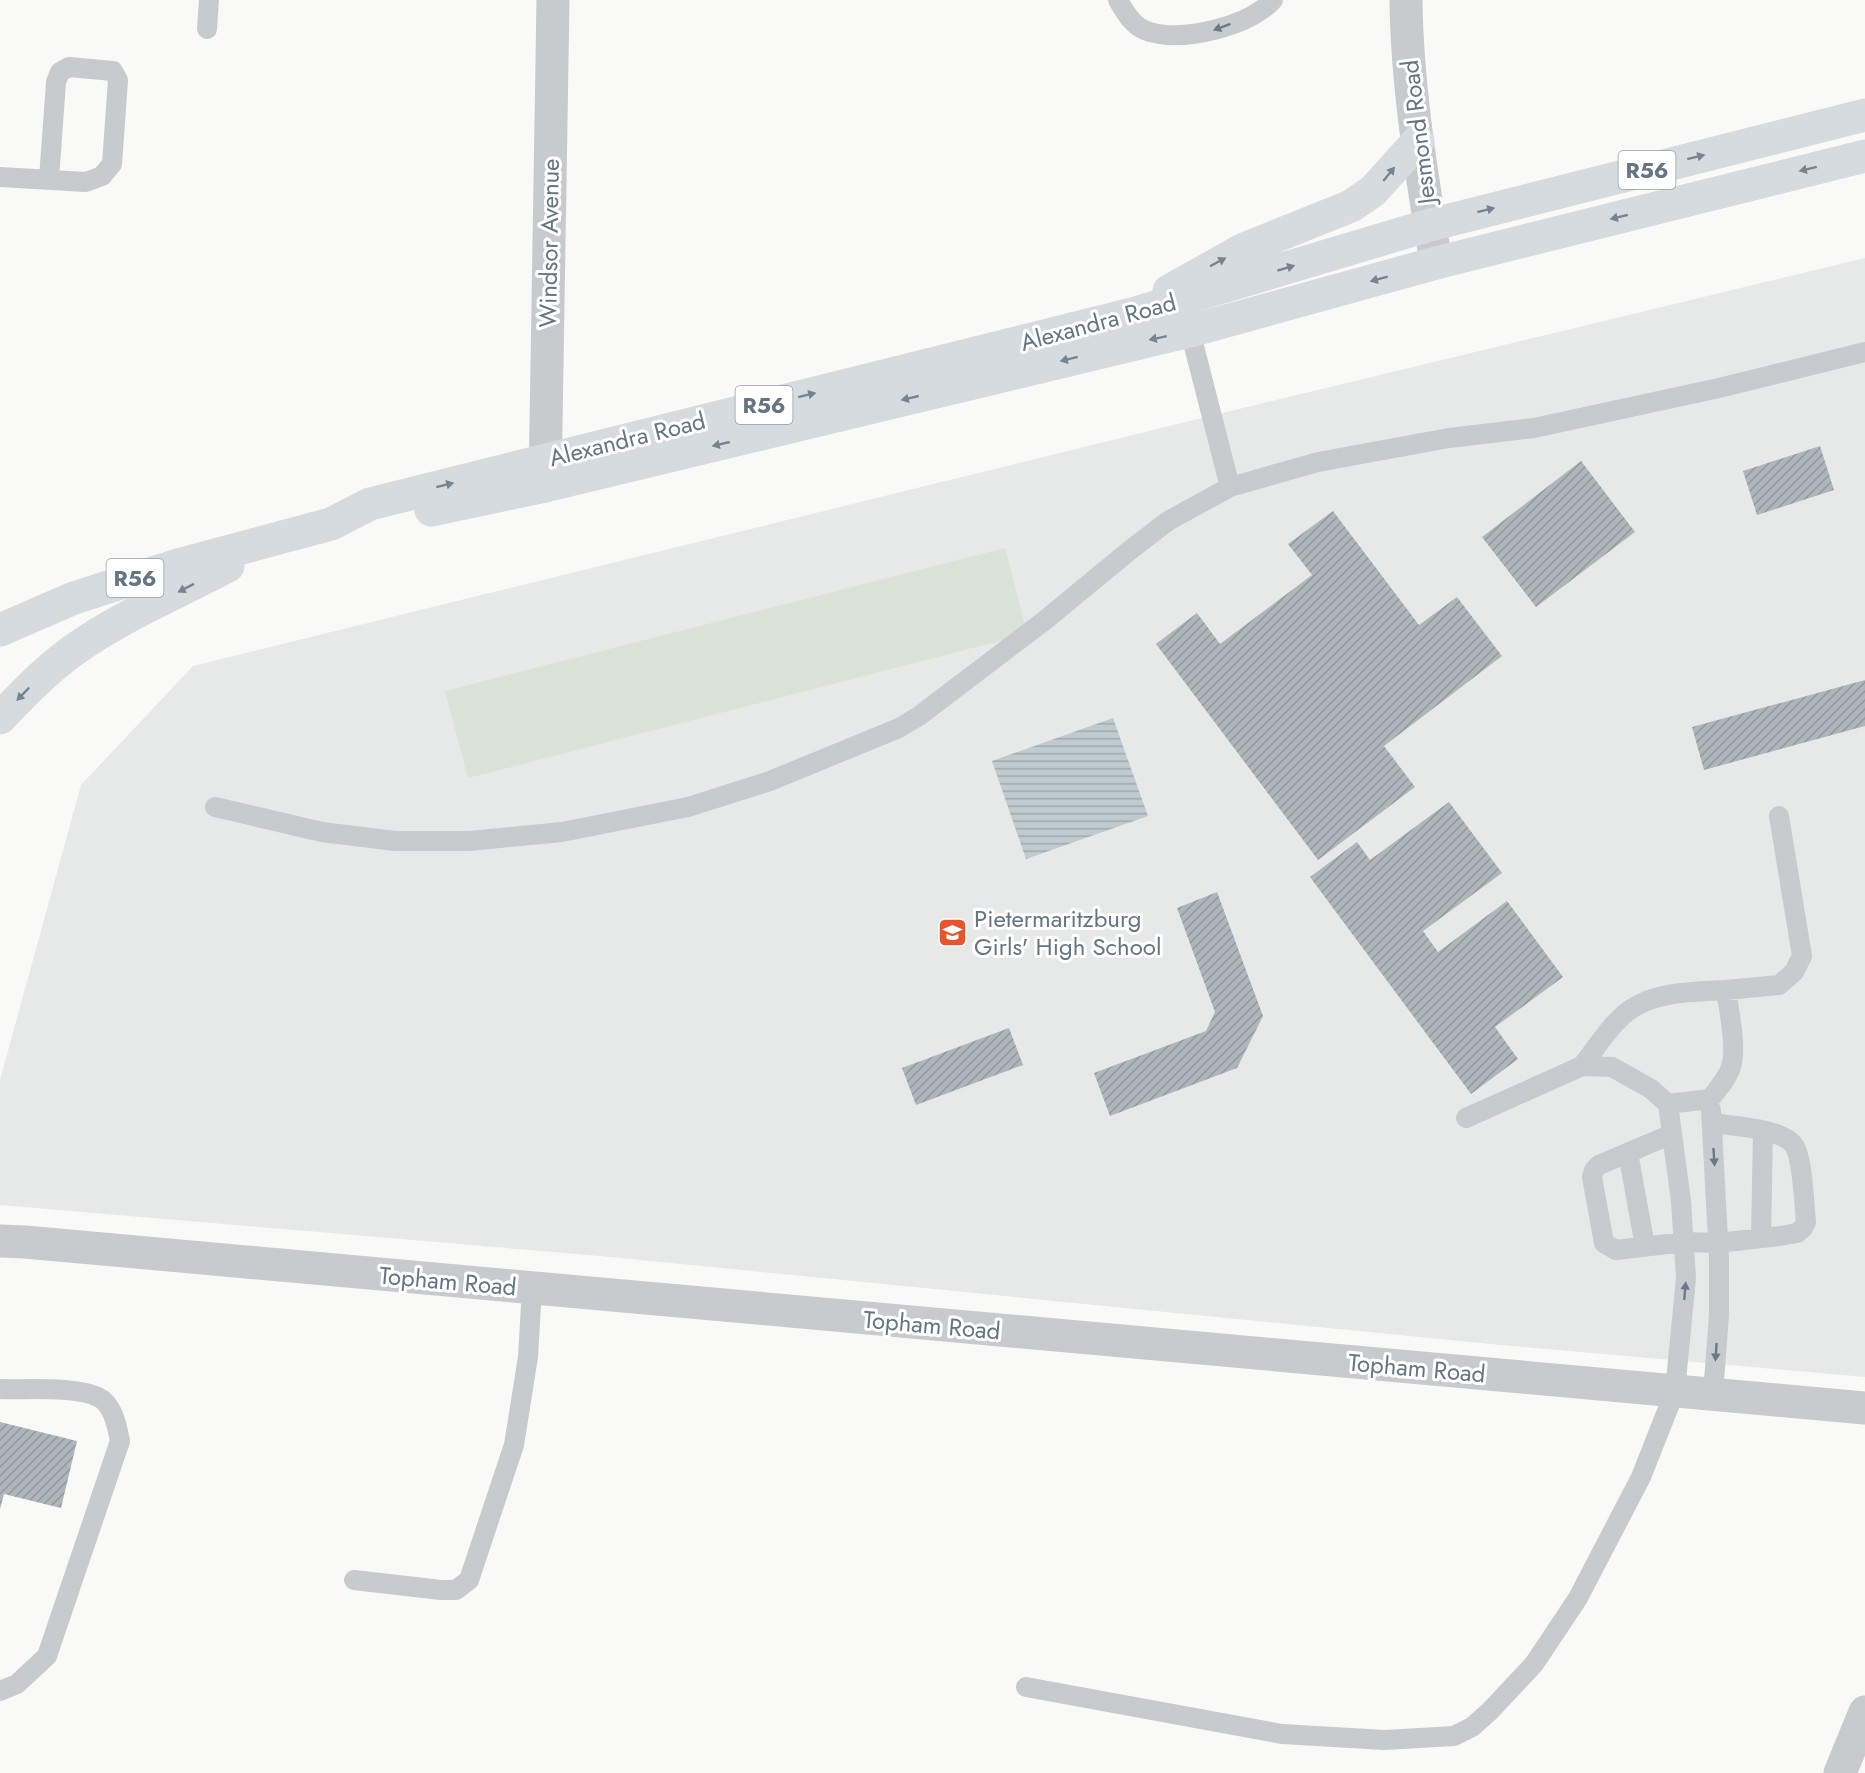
<svg xmlns="http://www.w3.org/2000/svg" width="1865" height="1773" font-family="Jost,sans-serif">
  <style>
    .built { fill: #e7e8e8 }
    .garden { fill: #dbe2d8 }
    .water { fill: url(#water-rules) }
    .building { fill: url(#building-hatch) }
    .lines { fill: none; stroke-linecap: round; stroke-linejoin: round }
    .lane { stroke: #c7cbce; stroke-width: 20 }
    .street { stroke: #c7cbce; stroke-width: 33 }
    .primary { stroke: #d6dbdf; stroke-width: 33 }
    .oneway { fill: #697987 }
    .oneway2 { fill: #758491 }
    .labels { text-anchor: middle; dominant-baseline: central; stroke-width: 6; stroke-linejoin: round; paint-order: stroke }
    .shield { fill: #fff; stroke: #929ea8; stroke-width: 1.5 }
    .shield-label { font-size: 22px; font-weight: bold; fill: #647583 }
    .street-label { font-size: 24px; fill: #647583; stroke: #fff }
    .poi-label { font-size: 24px; fill: #647583; stroke: #fff; text-anchor: start }
  </style>
  <defs>
    <pattern id="water-rules" width="6" height="5" patternUnits="userSpaceOnUse" patternTransform="scale(1.5)"><rect width="6" height="5" fill="#c0cbcf"/><path d="M0 2.5h6" fill="none" stroke="#a0a9ad"/></pattern>
    <pattern id="building-hatch" width="6" height="6" patternUnits="userSpaceOnUse" patternTransform="scale(1.5)"><rect width="6" height="6" fill="#aeb6bc"/><path d="M-1 1l2-2M0 6l6-6M5 7l2-2" fill="none" stroke="#91999e"/></pattern>
  </defs>
  <rect width="100%" height="100%" fill="#f9f9f7"/>
  <!-- built -->
  <path class="built" d="M1865,258V1377L1490,1344L600,1256L0,1205V1080L81,785L193,666L1210,416Z"/>
  <!-- garden -->
  <path class="garden" d="M1005,548L1027,634L468,778L445,691Z"/>
  <!-- water -->
  <path class="water" d="M1113,718L1148,816L1026,859L992,761Z"/>
  <!-- building -->
  <path class="building" d="M1820,446L1834,490L1757,515L1743,471Z
    M1581,461L1635,532L1536,607L1482,537Z
    M1333,511L1419,625L1457,597L1502,656L1384,746L1415,787L1318,860L1156,644L1197,613L1220,644L1312,575L1288,544Z
    M1865,680V726L1704,770L1692,727Z
    M1449,802L1502,873L1423,931L1438,952L1507,901L1563,977L1495,1027L1518,1059L1471,1094L1310,877L1357,842L1370,860Z
    M1217,892L1263,1016L1237,1068L1110,1116L1094,1073L1206,1031L1215,1012L1177,908Z
    M1009,1028L1023,1065L916,1105L902,1068Z
    M0,1422L77,1441L61,1508L4,1494L0,1509Z"/>
  <g class="lines">
    <!-- lane -->
    <path class="lane" d="M1118,0C1126,14 1134,28 1150,32C1185,42 1249,26 1273,0
      M207,29L209,0
      M0,177L86,182L102,176L112,164L118,80L113,71L69,67L60,72L56,82L49,179
      M1188,323L1230,487
      M215,807L322,832L395,841H469L562,832L688,807L770,781L899,728L919,716L1044,621L1129,551L1168,521L1230,487L1318,462L1449,438L1534,428L1719,388L1865,352
      M1582,1066C1596,1048 1613,1021 1631,1009C1658,991 1695,992 1726,990
      M1711,1110L1719,1257V1315L1713,1394
      M1466,1118L1582,1066L1612,1067L1651,1089L1668,1104L1710,1099C1718,1089 1727,1079 1731,1067C1737,1047 1729,1011 1726,990L1779,985L1794,972L1802,956L1779,816
      M1672,1134L1599,1165L1594,1170L1592,1177L1604,1243L1616,1250L1685,1242L1718,1243L1780,1236L1797,1233L1803,1228L1806,1222C1804,1204 1803,1162 1795,1147C1785,1128 1732,1126 1712,1123
      M1628,1153L1645,1246
      M1761,1238L1763,1131
      M0,1389C26,1390 76,1386 98,1397C113,1404 117,1426 120,1441L47,1656L17,1684L0,1691
      M354,1580L441,1590H456L469,1580L514,1445L528,1357L532,1288
      M1026,1687L1282,1734L1385,1740L1454,1736L1472,1727L1490,1711L1534,1664L1578,1598L1641,1477L1675,1391L1686,1278L1681,1201L1668,1104"/>
    <!-- street -->
    <path class="street" d="M1406,0C1407,88 1422,176 1436,263
      M545,486L553,0
      M0,1241L25,1242L1865,1408
      M1840,1773L1865,1712"/>
    <!-- primary -->
    <path class="primary" d="M1169,291L1244,249L1351,206L1373,191L1418,141
      M431,510L545,486L1190,331L1436,263L1865,156
      M0,630L74,598L105,588L178,565L331,524L370,504L1132,314L1430,225L1865,115
      M0,718C22,695 44,672 71,652C119,617 175,594 228,566"/>
  </g>
  <!-- one-way arrows -->
  <defs><path id="oneway-solid" d="M-6-.8H1V-3.2L6.5 0L1 3.2V.8H-6Z" transform="scale(1.5)"/></defs>
  <g class="oneway">
    <use href="#oneway-solid" transform="translate(1222 27) rotate(159)"/>
    <use href="#oneway-solid" transform="translate(1714 1157) rotate(86)"/>
    <use href="#oneway-solid" transform="translate(1685 1291) rotate(-85)"/>
    <use href="#oneway-solid" transform="translate(1716 1352) rotate(94)"/>
  </g>
  <g class="oneway2">
    <use href="#oneway-solid" transform="translate(1696 157) rotate(-14)"/>
    <use href="#oneway-solid" transform="translate(1808 169) rotate(166)"/>
    <use href="#oneway-solid" transform="translate(1389 174) rotate(-51)"/>
    <use href="#oneway-solid" transform="translate(1486 210) rotate(-14)"/>
    <use href="#oneway-solid" transform="translate(1619 217) rotate(166)"/>
    <use href="#oneway-solid" transform="translate(1218 262) rotate(-28)"/>
    <use href="#oneway-solid" transform="translate(1286 268) rotate(-17)"/>
    <use href="#oneway-solid" transform="translate(1379 279) rotate(165)"/>
    <use href="#oneway-solid" transform="translate(1158 338) rotate(168)"/>
    <use href="#oneway-solid" transform="translate(1069 359) rotate(166)"/>
    <use href="#oneway-solid" transform="translate(807 395) rotate(-14)"/>
    <use href="#oneway-solid" transform="translate(910 398) rotate(167)"/>
    <use href="#oneway-solid" transform="translate(721 444) rotate(167)"/>
    <use href="#oneway-solid" transform="translate(445 485) rotate(-14)"/>
    <use href="#oneway-solid" transform="translate(186 588) rotate(153)"/>
    <use href="#oneway-solid" transform="translate(23 694) rotate(134)"/>
  </g>
  <!-- icons -->
  <defs>
    <symbol id="school-square" viewBox="-11 -11 22 22"><rect x="-9" y="-9" width="18" height="18" rx="4" fill="#e6552b" stroke="#fff"/><path d="M0-5L7-2L0 1L-7-2ZM-4 1L0 2.5L4 1V4Q0 6-4 4Z" fill="#fff"/></symbol>
  </defs>
  <g fill-rule="evenodd">
    <use href="#school-square" x="936" y="916" width="33" height="33"/>
  </g>
  <g class="labels">
    <!-- shield labels -->
    <g class="shield">
      <rect x="1618.5" y="151" width="57" height="38" rx="4.5"/>
      <rect x="735.5" y="386" width="57" height="38" rx="4.5"/>
      <rect x="106.5" y="559" width="57" height="38" rx="4.5"/>
    </g>
    <g class="shield-label">
      <text x="1647" y="170">R56</text>
      <text x="764" y="405">R56</text>
      <text x="135" y="578">R56</text>
    </g>
    <!-- street labels -->
    <g class="street-label">
      <text transform="translate(1418 132) rotate(-97)">Jesmond Road</text>
      <text transform="translate(549 243) rotate(-89)">Windsor Avenue</text>
      <text transform="translate(1098 322) rotate(-15)">Alexandra Road</text>
      <text transform="translate(627 439) rotate(-14)">Alexandra Road</text>
      <text transform="translate(448 1281) rotate(5)">Topham Road</text>
      <text transform="translate(932 1325) rotate(5)">Topham Road</text>
      <text transform="translate(1417 1368) rotate(5)">Topham Road</text>
    </g>
    <!-- poi labels -->
    <g class="poi-label">
      <text x="974" y="918">Pietermaritzburg<tspan x="974" dy="28">Girls' High School</tspan></text>
    </g>
  </g>
</svg>
